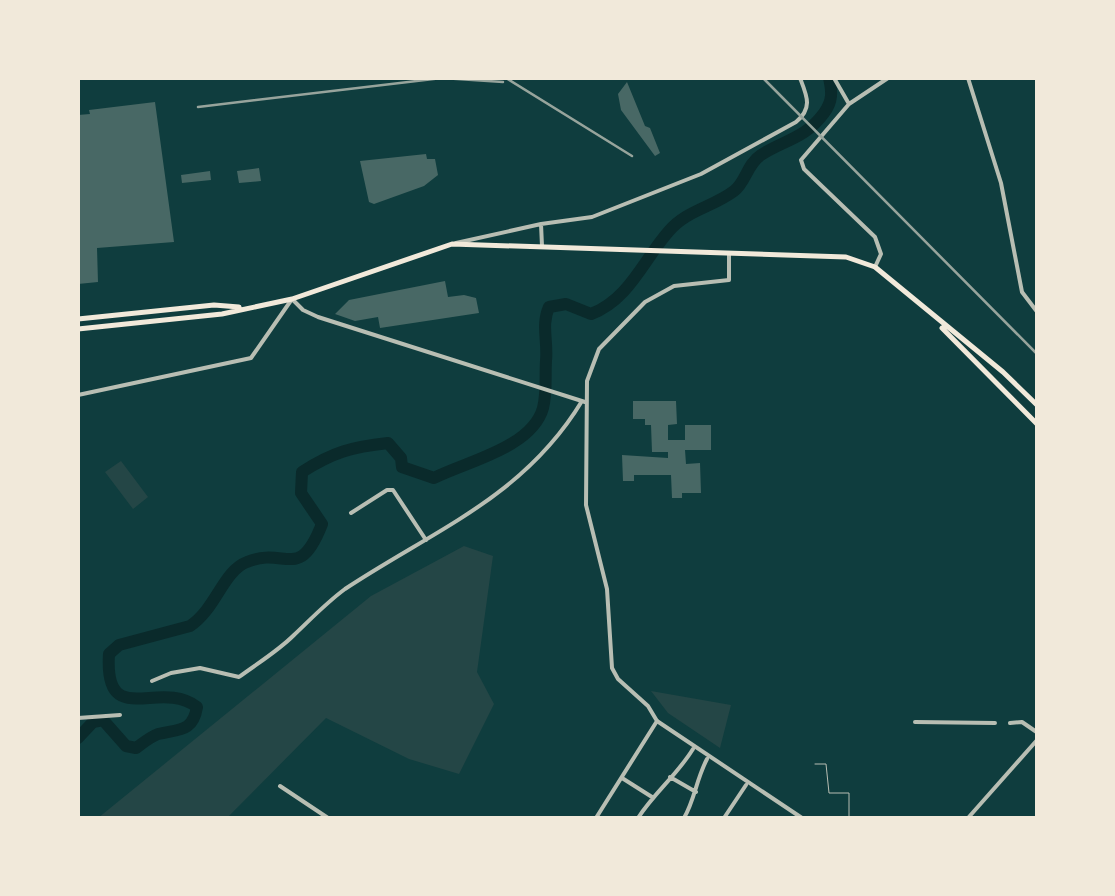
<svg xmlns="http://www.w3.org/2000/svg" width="1115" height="896" font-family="'Fira Sans Condensed',sans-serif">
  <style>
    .green { fill: #244646 }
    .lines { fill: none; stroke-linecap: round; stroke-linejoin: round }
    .river { stroke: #0a2a2b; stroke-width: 12 }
    .building { fill: #486865 }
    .service { stroke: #b8beb3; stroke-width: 1 }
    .minor { stroke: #b8beb3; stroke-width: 4 }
    .tertiary { stroke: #b8beb3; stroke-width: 4 }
    .primary { stroke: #f1e9da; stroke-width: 5 }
    .rail { stroke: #97a49c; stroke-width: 2.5 }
  </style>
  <rect width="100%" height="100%" fill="#0f3d3e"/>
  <!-- green -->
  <path class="green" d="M121,461L148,497L133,509L105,472Z
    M464,546L493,556L477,672L494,704L459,774L409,759L326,718L227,818H98L371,596Z
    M651,691L731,705L720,748L668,713Z"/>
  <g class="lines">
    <!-- river -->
    <path class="river" d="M78,738L93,722L103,720L126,746L136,748C143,743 150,737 158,734C179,729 193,732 197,707C159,678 104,731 109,654L119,645L190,626C216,609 223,571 247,562C286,546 299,583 322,524L301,493L302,472C333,452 352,447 388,443L401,458L402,467L434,478C465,462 532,448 543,408C547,393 545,376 546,361C548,341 541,325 549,307L566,304L591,314C629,300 644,259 669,231C687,210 713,207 734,191C746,182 747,164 761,155C784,140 805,139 824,113C833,101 832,91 829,78"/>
  </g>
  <!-- building -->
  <path class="building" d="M627,82L645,126L650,128L660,153L655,156L621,110L618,94Z
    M155,102L174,242L97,248L98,282L78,284V115L90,114L89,110Z
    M426,154L427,159H435L438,175L424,186L374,204L369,202L360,161Z
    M259,168L261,181L239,183L237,171Z
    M210,171L211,180L182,183L181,175Z
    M445,281L448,297L464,295L476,298L479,313L380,328L378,317L355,321L335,314L349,300Z
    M633,401H676L677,424L668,425V440H685V425H711V450H685L686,464L700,463L701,493H682V498H672L671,475H634V481H623L622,455L668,458V452H652L651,425H645V419H633Z"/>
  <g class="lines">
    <!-- service -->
    <path class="service" d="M815,764H826L829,793H849V818"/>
    <!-- minor -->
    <path class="minor" d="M834,78L849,104
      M968,78L1001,183L1022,292L1038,313
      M875,267L881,254L875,237L804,169L801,160L849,104L888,78
      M78,395L251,358L292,299L303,310L318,317L585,402
      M351,513L387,490H393L426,540
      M152,681L171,673L200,668L239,677C258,663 278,651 294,635C311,619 326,603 345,589C434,530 524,497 582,401
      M78,718L120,715
      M657,721L802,818
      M915,722L995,723
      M1010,723L1022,722L1038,733
      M670,777L696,792
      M622,778L652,797
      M280,786L328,818
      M638,818C655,792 677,775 693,749
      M684,818C695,799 696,780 707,759
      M724,818L746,785"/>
    <!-- tertiary -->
    <path class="tertiary" d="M541,224L542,246
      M456,243L541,224L592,217L701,174L796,122C813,108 807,96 800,78
      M596,818L657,721L648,706L618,679L612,668L607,589L586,505L587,381L599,349L645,302L674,286L729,280V255
      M968,818L1038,739"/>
    <!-- primary -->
    <path class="primary" d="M78,319L214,305L239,307
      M942,328L1038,425
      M78,329L222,314L292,299L452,244L846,257L875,267L1003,372L1038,406"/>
    <!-- rail -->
    <path class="rail" d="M506,78L632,156
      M763,78L1038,355
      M198,107L442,78L503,82"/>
  </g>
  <!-- border -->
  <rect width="1115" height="896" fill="none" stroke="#f1e9da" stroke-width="160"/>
</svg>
